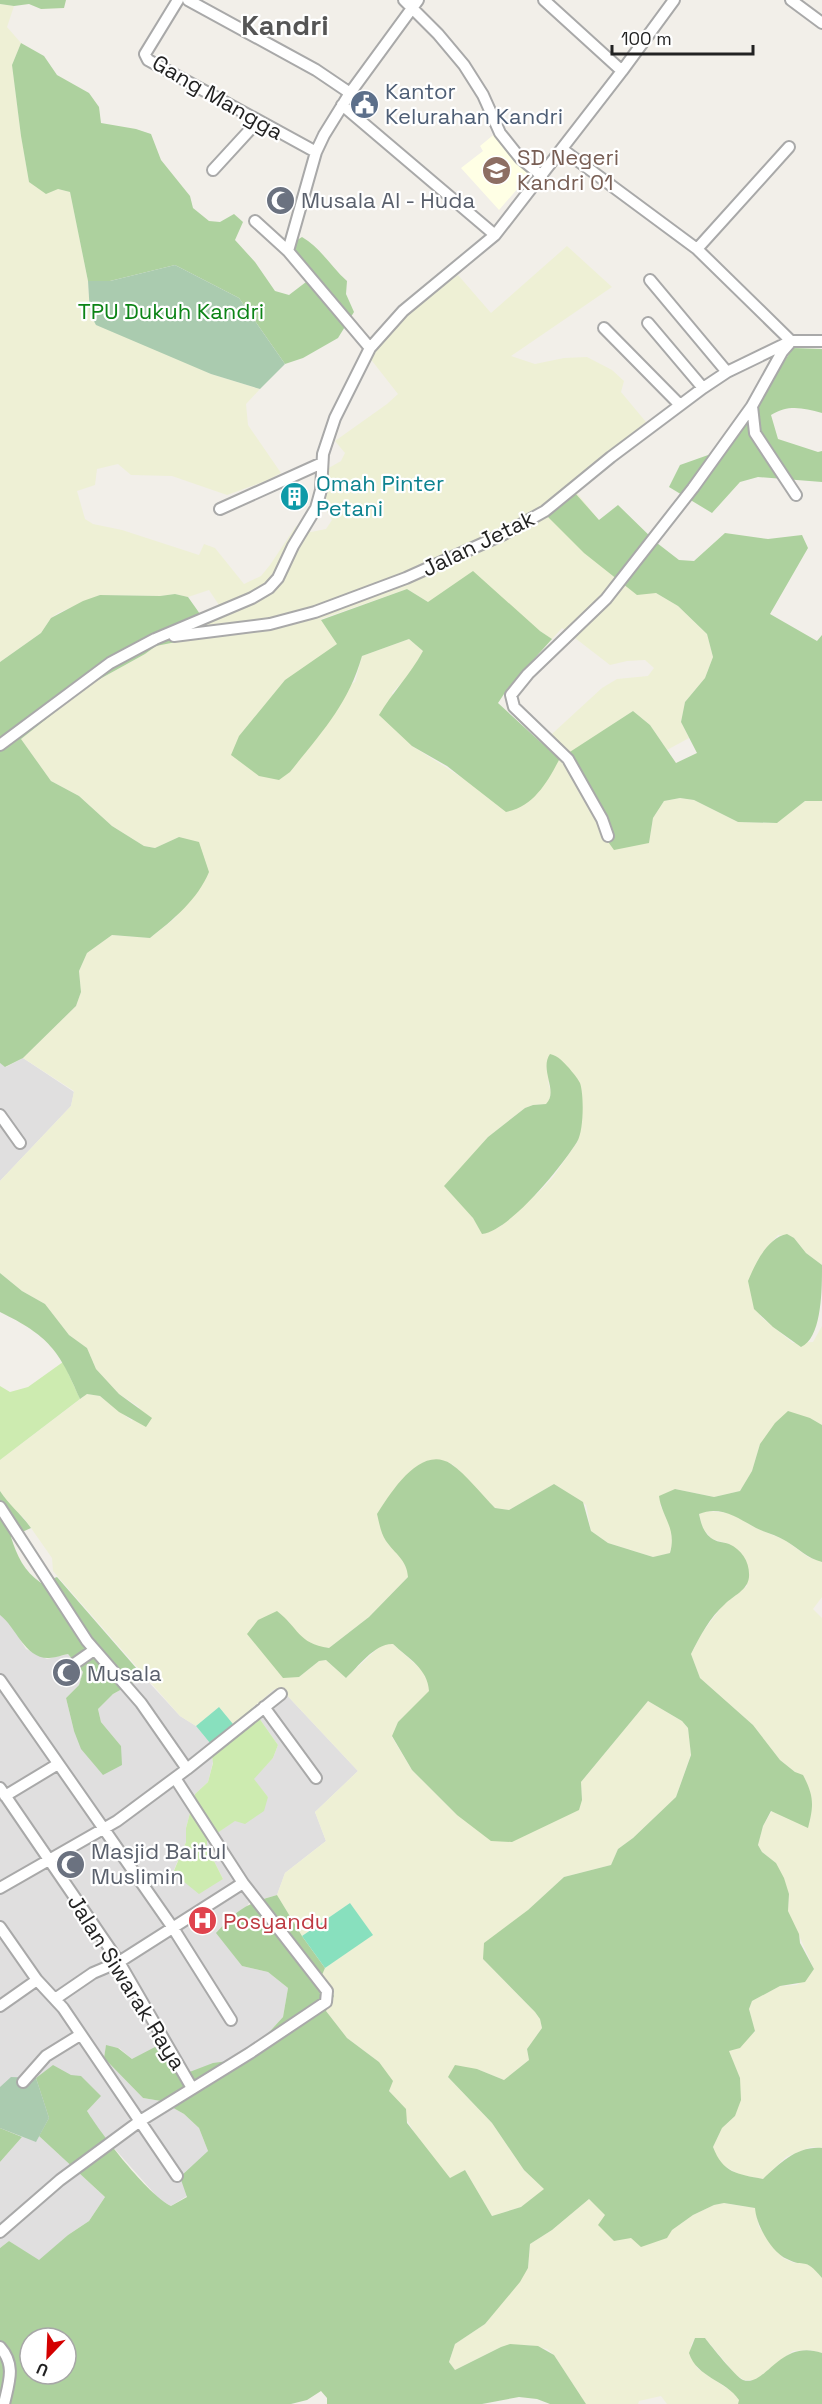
<svg xmlns="http://www.w3.org/2000/svg" width="822" height="2404" font-family="'Space Grotesk',sans-serif">
  <style>
    .residential { fill: #e0dfdf }
    .education { fill: #ffffe5 }
    .farmland { fill: #eef0d5; fill-rule: evenodd }
    .grass { fill: #cdebb0 }
    .forest { fill: #add19e; fill-rule: evenodd }
    .cemetery { fill: #aacbaf }
    .pitch { fill: #88e0be }
    .lines { fill: none; stroke-linecap: round; stroke-linejoin: round }
    .minor-casing { stroke: #a9a9a9; stroke-width: 14 }
    .minor { stroke: #fff; stroke-width: 10 }
    .labels { text-anchor: middle; dominant-baseline: central; stroke-width: 4.5; stroke-linejoin: round; paint-order: stroke }
    .service-label { font-size: 22px; fill: #4e5e75; stroke: #fff; text-anchor: start }
    .street-label { font-size: 22px; fill: #222; stroke: #fff }
    .education-label { font-size: 22px; fill: #785e54; stroke: #fff; text-anchor: start }
    .worship-label { font-size: 22px; fill: #5b616d; stroke: #fff; text-anchor: start }
    .park-label { font-size: 22px; fill: #0c8416; stroke: #fff }
    .culture-label { font-size: 22px; fill: #0d838f; stroke: #fff; text-anchor: start }
    .health-label { font-size: 22px; fill: #be3a42; stroke: #fff; text-anchor: start }
    .district-label { font-size: 28px; font-weight: bold; fill: #555; stroke: #fff }
  </style>
  <rect width="100%" height="100%" fill="#f2efe9"/>
  <!-- residential -->
  <path class="residential" d="M23,1058L74,1092L71,1106L0,1181V1063L6,1067Z
    M0,1615L9,1622L26,1649L47,1659L68,1654L83,1672L79,1685L66,1698L74,1731L121,1746L101,1722L98,1709L113,1694L144,1677L180,1716L196,1726L210,1743L213,1762L208,1782L195,1794L186,1828V1842L173,1872L183,1880L223,1879L207,1847V1840L268,1797L253,1779L273,1758L278,1745L252,1708L275,1689L282,1690L358,1771L315,1812L326,1841L285,1873L277,1895L249,1903L224,1942L242,1966L268,1972L288,1988L283,2017L262,2040L228,2061L179,2076L168,2064L132,2059L119,2048L106,2046L104,2058L143,2098L161,2101L184,2114L199,2128L208,2151L198,2162L187,2196L171,2206L160,2200L114,2148L99,2131L87,2111L100,2096L39,2136L105,2197L89,2221L68,2235L39,2261L9,2241L0,2248V2162L22,2137L0,2128Z"/>
  <!-- education -->
  <path class="education" d="M497,132L532,172L499,210L461,168L483,151L480,146Z"/>
  <!-- farmland -->
  <path class="farmland" d="M0,4L14,6L7,27L21,43L12,65L21,136L29,182L70,192L88,281L90,314L211,374L260,389L246,404L248,425L281,473L266,481L227,495L172,476L131,475L118,464L97,469L95,485L77,491L85,519L93,524L122,530L199,555L204,544L215,548L244,584L261,576L270,565L296,526L311,532L326,529L332,520L324,506L327,469L341,461L345,453L335,441L387,404L398,394L369,357L406,313L458,275L491,313L567,246L612,287L511,356L535,364L564,358L587,357L612,370L624,381L621,392L646,422L570,484L656,593L678,606L707,634L713,657L705,678L685,702L681,722L689,738L667,750L650,725L633,711L559,760L566,763L606,839L649,843L653,818L664,801L680,798L694,800L738,822L776,823L805,801H822V1265L806,1253L794,1238L778,1235L761,1255L760,1316L793,1343L813,1342L822,1326V1425L810,1418L760,1444L752,1471L740,1491L714,1497L675,1489L660,1505L671,1526L672,1544L670,1553L653,1557L608,1543L591,1531L586,1505L554,1484L509,1510L495,1508L452,1464L386,1541L399,1553L408,1568V1577L369,1617L329,1648L313,1646L299,1636L287,1619L299,1677L319,1661L326,1660L346,1678L378,1648L387,1644H393L424,1672L429,1679L430,1691L398,1722L392,1737L412,1770L457,1815L582,1800L581,1782L648,1701L682,1721L688,1728L691,1754L676,1797L633,1838L618,1849L611,1865L564,1877L528,1910L483,1959L535,2012L540,2019L542,2028L527,2049L529,2060L504,2080L477,2069L448,2077L492,2123L524,2170L545,2189L521,2207L492,2216L465,2170L450,2179L420,2142L389,2090L379,2062L347,2038L326,2011L334,1996L322,1975L325,1968L372,1935L350,1903L302,1936L277,1895L285,1873L326,1841L315,1812L358,1771L282,1690L275,1689L233,1724L219,1707L196,1726L180,1716L53,1571L52,1558L24,1518L10,1507L0,1491V1460L87,1394L100,1396L132,1421L139,1407L119,1394L96,1369L87,1348L69,1335L45,1304L22,1291L0,1273V1181L71,1106L74,1091L23,1058L76,1006L81,992L79,971L87,953L112,935L150,938L174,919L188,902L179,837L155,848L144,846L112,826L79,796L51,781L21,739L89,685L145,654L156,646L186,639L200,614L219,605L209,590L188,597L175,594L160,596L100,595L58,613L51,618L41,633L0,662ZM407,589L428,602L540,631L552,639L562,628L610,665L627,661L645,660L654,668L648,676L617,679L602,688L541,744L558,759L469,782L412,746L392,693L411,673L423,651L409,639L362,656L355,682L239,736L285,681L338,644L321,619ZM547,1079L578,1141L553,1177L541,1190L501,1226L483,1234L473,1218L465,1165L488,1137L525,1108L533,1105L546,1104L549,1101L551,1092Z
    M706,1511L731,1513L756,1528L785,1540L808,1557L822,1562V1597L813,1609L822,1618V2148L811,2147L786,2157L763,2179L740,2175L719,2163L713,2147L722,2128L735,2116L740,2078L728,2050L755,2032L749,2009L752,2001L780,1986L797,1985L814,1969L788,1911L789,1894L776,1863L762,1852L758,1845L763,1826L795,1772L780,1760L753,1725L700,1678L691,1654L702,1633L723,1605L747,1586L729,1544L712,1539L703,1529L699,1514Z
    M589,2199L635,2240L672,2230L693,2215L714,2205L723,2203L755,2208L759,2227L783,2258L794,2263L803,2261L811,2265L822,2278V2353L810,2350L793,2351L756,2380H744L736,2375L705,2338H695L691,2345L697,2368L734,2393L739,2400L738,2404H667L661,2396L639,2401L638,2404H586L554,2355L547,2349L528,2345L501,2347L455,2370L449,2362L455,2344L485,2324L528,2268L530,2244L552,2230Z"/>
  <!-- grass -->
  <path class="grass" d="M63,1362L80,1399L0,1460V1386L10,1392L28,1387Z
    M252,1708L278,1745L273,1758L254,1779L268,1797L264,1811L245,1824L235,1821L207,1840V1847L223,1879L199,1894L173,1873L186,1842V1828L195,1794L208,1782L213,1763L210,1743Z"/>
  <!-- forest -->
  <path class="forest" d="M0,0H66L64,8L41,9L29,4L14,6L0,4Z
    M21,43L44,56L57,75L89,93L99,107L101,123L136,129L151,134L161,160L190,196L193,208L209,221L220,222L234,214L243,222L235,240L255,262L275,291L289,295L306,282L292,263L294,242L302,237C320,247 331,267 347,281L346,294L354,312L338,338L303,358L285,364L239,298L175,265L110,281H88L70,192L58,189L46,194L29,182L21,136L12,65Z
    M793,348L822,349V413C803,408 789,404 771,415L778,439L818,452L822,451V482L758,477L740,482L712,513L669,487L680,465L711,454H720L738,432Z
    M575,493L599,520L618,505L657,543L679,560L694,561L725,533L768,539L802,535L808,548L770,614L817,641L822,635V801H805L777,823L738,822L694,800L680,798L664,801L653,818L649,843L614,850L606,839L566,763L559,760C547,783 533,807 506,812L447,766L412,746L379,715C392,693 410,675 423,651L409,639L362,656C348,705 321,733 290,772L279,780L259,776L231,755L239,736L285,680L337,644L321,620L407,589L428,602L473,571L540,631L552,639L508,688L498,703L559,759L633,711L650,725L676,763L697,753L681,722L685,702L705,678L713,657L707,634L678,606L656,593L637,595L584,553L548,517Z
    M175,594L188,597L200,614L192,627L191,639L156,646L145,654L89,685L21,739L51,781L79,796L112,826L144,846L155,848L179,837L199,842L209,872C198,899 173,920 150,938L112,935L87,953L79,971L81,992L76,1006L23,1058L5,1067L0,1063V662L41,633L51,618L83,601L100,595L160,596Z
    M550,1054C559,1056 563,1062 569,1068C572,1072 577,1077 580,1083C584,1094 584,1131 577,1142C562,1166 511,1230 482,1234L473,1218L444,1186L488,1137L525,1108L533,1105L546,1104C559,1091 539,1070 550,1054Z
    M787,1234L794,1238L806,1253L822,1265C822,1290 822,1338 801,1347L773,1327L754,1309L748,1281C755,1264 767,1238 787,1234Z
    M0,1273L22,1291L45,1304L69,1335L87,1348L96,1369L119,1394L152,1418L146,1427L119,1412L100,1396L87,1394L80,1399C59,1350 49,1336 0,1312Z
    M788,1411L810,1418L822,1425V1562C807,1558 799,1549 786,1541C777,1535 766,1533 756,1528C738,1518 720,1505 699,1514C701,1523 703,1532 711,1538C716,1542 723,1542 729,1544C742,1550 750,1562 749,1577C748,1590 733,1596 725,1604C710,1617 700,1636 691,1654L700,1678L753,1725L780,1760L795,1772L803,1775C814,1796 814,1805 808,1828L771,1811L763,1826L758,1845L762,1852L776,1863L784,1878L789,1894L788,1911L799,1934L800,1943L814,1969L805,1982L780,1986L752,2001L749,2009L755,2031L740,2048L729,2051L740,2078L741,2100L735,2116L722,2128L713,2147C723,2173 737,2174 763,2179C780,2163 797,2146 822,2148V2278C803,2255 806,2269 787,2259C771,2252 756,2224 755,2208L724,2203L714,2205L693,2215L672,2230L667,2238L641,2247L631,2238L614,2241L598,2225L605,2215L589,2199L552,2230L530,2244L528,2268L520,2282L485,2324L455,2344L449,2362L455,2370L501,2347L510,2344L538,2346L554,2355L586,2404H550L537,2399L519,2397L482,2404H327V2398L321,2391L307,2400L291,2404H0V2248L9,2241L39,2260L68,2235L89,2221L105,2197L39,2136L49,2118L36,2078L53,2065L71,2075L81,2076L101,2096L87,2111C102,2135 147,2194 171,2206L187,2197L180,2177L208,2151L199,2128L184,2114L161,2101L143,2098L104,2058L106,2045L118,2048L132,2059L155,2047L179,2076L213,2063L228,2061L262,2040L283,2017L288,1988L268,1972L242,1966L216,1933C239,1909 245,1904 277,1895L302,1936L325,1968L322,1975L334,1996L326,2011L347,2038L379,2062L393,2081L389,2091L406,2109L407,2123L450,2178L465,2170L492,2216L521,2207L544,2189L524,2170L492,2123L448,2077L455,2065L477,2069L504,2080L529,2060L527,2049L542,2028L540,2019L535,2012L483,1959L484,1943L528,1910L564,1877L611,1865L618,1849L633,1838L676,1797L691,1755L688,1728L682,1721L648,1701L581,1782L582,1800L579,1810L512,1842L491,1841L457,1815L412,1770L392,1736L398,1722L429,1691C428,1669 408,1658 393,1644C375,1643 358,1667 346,1678L326,1660L319,1661L299,1677L283,1678L247,1634L258,1620L277,1611C299,1628 297,1643 329,1648L369,1617L408,1577C407,1560 395,1554 386,1541C381,1534 379,1522 377,1514C391,1492 421,1444 451,1464C466,1474 482,1495 495,1508L509,1510L554,1484L583,1502L591,1531L608,1543L653,1557L670,1553C677,1528 662,1518 659,1496L675,1489L714,1497L740,1491L752,1471L760,1444L775,1423ZM30,2338H66V2374H30Z
    M0,1491C9,1505 21,1514 31,1528L11,1537C17,1556 24,1571 41,1583L57,1577L144,1677L113,1694L98,1709L101,1722L121,1746L122,1765L103,1775L81,1749L74,1731L66,1698L79,1685L83,1672L68,1654C62,1655 55,1658 49,1658C25,1659 16,1627 0,1615Z
    M0,2128L22,2137L0,2162Z
    M695,2338H705C712,2347 735,2376 743,2380C766,2388 779,2338 822,2353V2404H738L739,2400C726,2380 697,2378 689,2353Z"/>
  <!-- cemetery -->
  <path class="cemetery" d="M175,265L239,298L285,364L260,389L211,374L96,325L90,314L88,281H110Z
    M11,2077L36,2078L49,2118L36,2142L0,2128V2087Z"/>
  <!-- pitch -->
  <path class="pitch" d="M219,1707L233,1724L210,1743L196,1726Z
    M350,1903L373,1935L325,1968L302,1936Z"/>
  <g class="lines">
    <defs>
      <path id="minor" d="M178,0L145,54L148,60L316,152
        M188,0L316,70L350,93
        M404,0L438,34L464,65L483,95L500,133L520,158L542,176
        M544,0L622,71
        M791,0L822,23
        M342,105L495,235
        M562,149L697,249L791,341H822
        M213,170L258,121
        M255,221L288,251
        M697,249L789,147
        M650,280L727,372
        M648,323L703,388
        M604,328L680,405
        M789,344L782,352L752,406L755,433L796,495
        M370,348L288,251L316,152L324,135L350,93L418,0
        M220,509L322,463
        M174,636L270,624L315,612L406,578L504,534L545,511L611,457L703,388L727,372L791,341
        M0,745L110,663L155,639L252,598L269,588L278,578L293,546L316,508L321,490L323,454L335,418L370,348L403,311L495,235L622,71L674,0
        M608,836L602,819L568,759L514,707L511,695L528,674L606,599L693,488L752,406
        M0,1115L20,1143
        M0,1507L87,1641L141,1703L187,1769
        M74,1664L94,1650
        M0,1680L173,1928L231,2020
        M264,1707L316,1778
        M0,1788L119,1962L192,2088
        M5,1796L58,1764
        M0,1888L117,1821L187,1769L281,1694
        M0,1927L37,1980L63,2008L177,2176
        M55,1999L93,1973L119,1962L243,1883
        M0,2006L37,1980
        M23,2082L46,2056L80,2035
        M0,2232L60,2180L140,2121L250,2053L326,2002L327,1991L243,1883L175,1778
        M0,2347C16,2365 9,2382 4,2404"/>
    </defs>
    <!-- minor casing -->
    <use href="#minor" class="minor-casing"/>
    <!-- minor -->
    <use href="#minor" class="minor"/>
  </g>
  <!-- icons -->
  <defs>
    <symbol id="civic-disc" viewBox="-11 -11 22 22"><circle r="9.5" fill="#5c6f8a" stroke="#fff"/><path d="M-.6-6.5H3V-4.5H.6V-3L4-1V1h2V6H-6V1h2V-1L-.6-3ZM-1.2 2.5V6h2.4V2.5Z" fill="#fff"/></symbol>
    <symbol id="school-disc" viewBox="-11 -11 22 22"><circle r="9.5" fill="#8d6e63" stroke="#fff"/><path d="M0-5L7-2L0 1L-7-2ZM-4 1L0 2.5L4 1V4Q0 6-4 4Z" fill="#fff"/></symbol>
    <symbol id="mosque-disc" viewBox="-11 -11 22 22"><circle r="9.5" fill="#6b7280" stroke="#fff"/><path d="M3.5-4.9A6 6 0 1 0 3.5 4.9A5 5 0 1 1 3.5-4.9Z" fill="#fff"/></symbol>
    <symbol id="building-disc" viewBox="-11 -11 22 22"><circle r="9.5" fill="#0f9aa8" stroke="#fff"/><path d="M-4-6H4V6H1V3H-1V6H-4ZM-2.5-4.3h1.7v1.8h-1.7ZM.8-4.3h1.7v1.8H.8ZM-2.5-1h1.7V.8h-1.7ZM.8-1h1.7V.8H.8Z" fill="#fff"/></symbol>
    <symbol id="hospital-disc" viewBox="-11 -11 22 22"><circle r="9.5" fill="#e0444e" stroke="#fff"/><path d="M-5-5h3v3.5h4V-5h3V5h-3V1.5h-4V5h-3Z" fill="#fff"/></symbol>
  </defs>
  <g fill-rule="evenodd">
    <use href="#civic-disc" x="348" y="88" width="33" height="33"/>
    <use href="#school-disc" x="480" y="154" width="33" height="33"/>
    <use href="#mosque-disc" x="264" y="184" width="33" height="33"/>
    <use href="#building-disc" x="278" y="480" width="33" height="33"/>
    <use href="#mosque-disc" x="50" y="1656" width="33" height="33"/>
    <use href="#mosque-disc" x="54" y="1848" width="33" height="33"/>
    <use href="#hospital-disc" x="186" y="1904" width="33" height="33"/>
  </g>
  <g class="labels">
    <!-- service labels -->
    <g class="service-label">
      <text x="385" y="91">Kantor<tspan x="385" dy="25">Kelurahan Kandri</tspan></text>
    </g>
    <!-- street labels -->
    <g class="street-label">
      <text transform="translate(218 97) rotate(30)">Gang Mangga</text>
      <text transform="translate(478 543) rotate(-26)">Jalan Jetak</text>
      <text transform="translate(127 1982) rotate(58)">Jalan Siwarak Raya</text>
    </g>
    <!-- education labels -->
    <g class="education-label">
      <text x="517" y="157">SD Negeri<tspan x="517" dy="25">Kandri 01</tspan></text>
    </g>
    <!-- worship labels -->
    <g class="worship-label">
      <text x="301" y="200">Musala Al - Huda</text>
      <text x="87" y="1673">Musala</text>
      <text x="91" y="1851">Masjid Baitul<tspan x="91" dy="25">Muslimin</tspan></text>
    </g>
    <!-- park labels -->
    <g class="park-label">
      <text x="171" y="311">TPU Dukuh Kandri</text>
    </g>
    <!-- culture labels -->
    <g class="culture-label">
      <text x="316" y="483">Omah Pinter<tspan x="316" dy="25">Petani</tspan></text>
    </g>
    <!-- health labels -->
    <g class="health-label">
      <text x="223" y="1921">Posyandu</text>
    </g>
    <!-- district labels -->
    <g class="district-label">
      <text x="285" y="25">Kandri</text>
    </g>
  </g>
  <!-- north arrow -->
  <g transform="translate(48 2356) rotate(203)"><circle r="28" fill="#ffffff" stroke="#a7a7a7" stroke-width="1.5"/>
  <path d="M0-4.5L10 22L0 15L-10 22Z" fill="#d40000"/>
  <text y="-9" font-size="16" font-weight="bold" text-anchor="middle" fill="#222222">U</text>
  </g>
  <!-- scale -->
  <path d="M612 45v9h141v-9" fill="none" stroke="#222222" stroke-width="3"/>
  <text x="621" y="45" font-size="18" fill="#222222" stroke="#ffffff" stroke-width="4.5" paint-order="stroke">100 m</text>
</svg>
